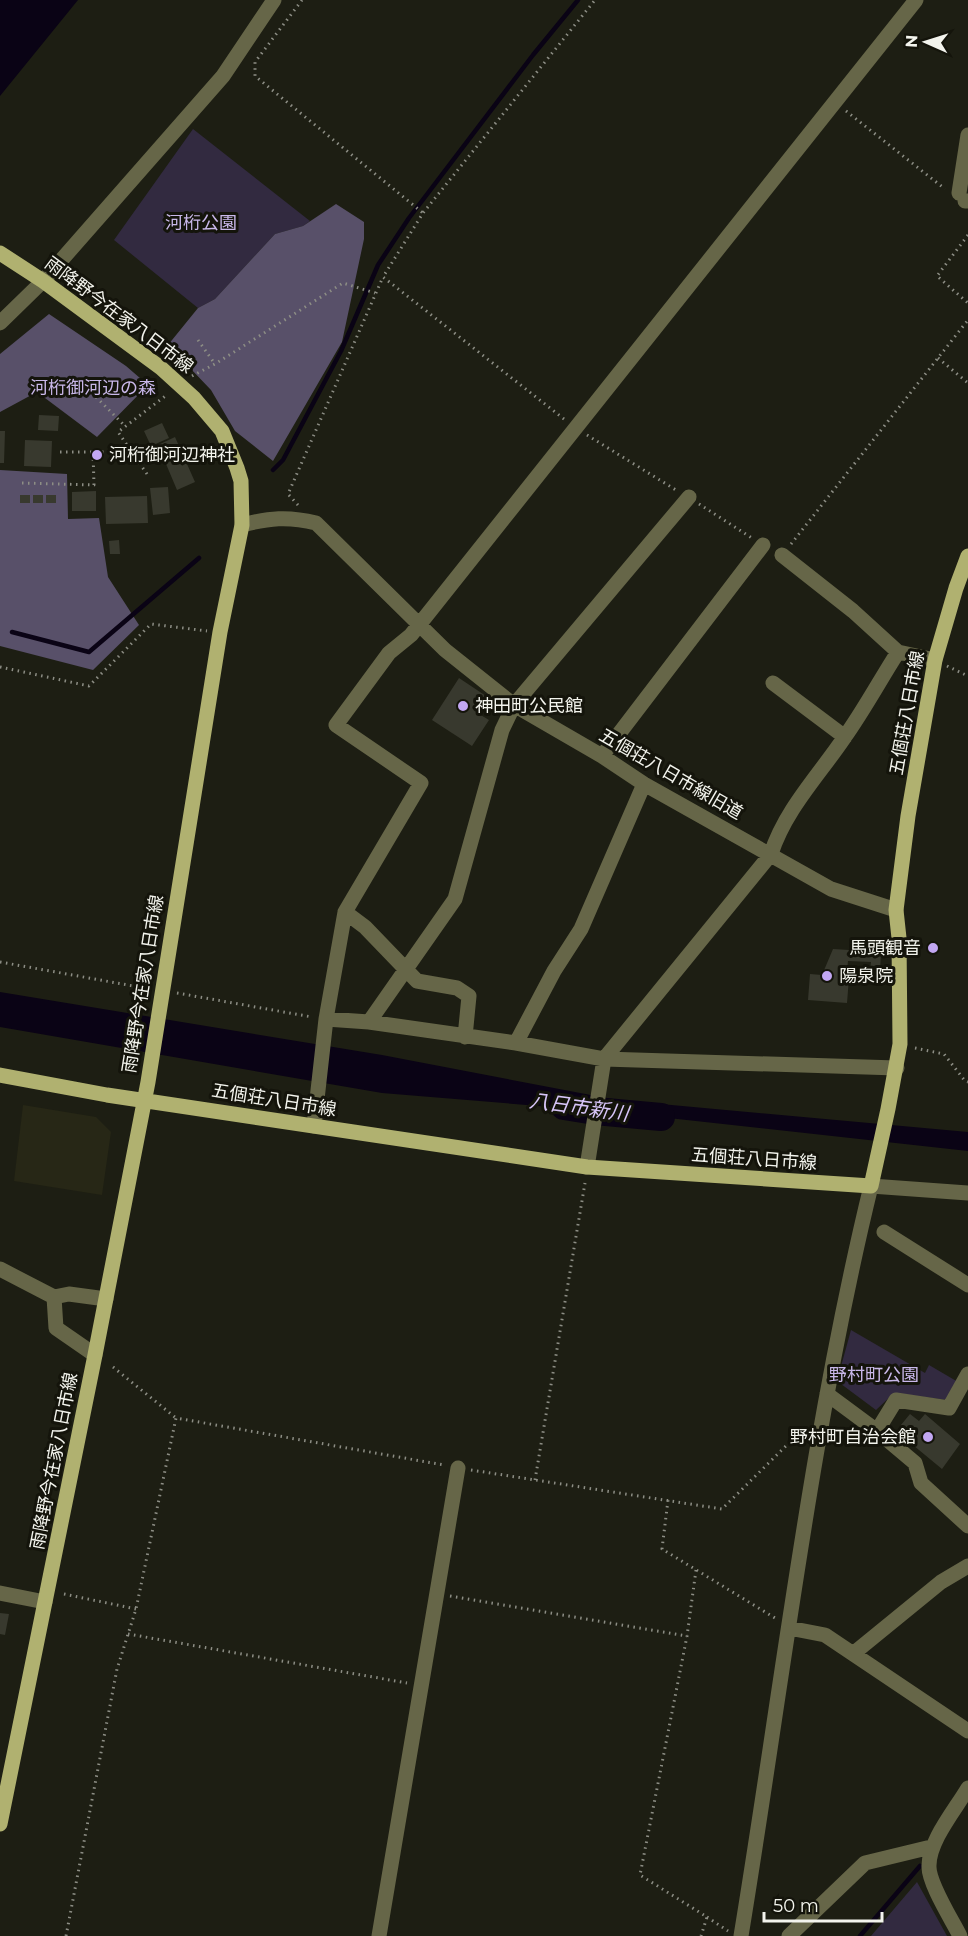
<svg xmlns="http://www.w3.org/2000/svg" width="968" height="1936" font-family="Montserrat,'Noto Sans JP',sans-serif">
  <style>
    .built { fill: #272716 }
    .green { fill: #322a40 }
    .forest { fill: #585069 }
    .water { fill: #0a0315 }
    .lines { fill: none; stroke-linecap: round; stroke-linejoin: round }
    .stream { stroke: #0a0315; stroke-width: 4.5 }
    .river { stroke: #0a0315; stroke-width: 28 }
    .building { fill: #38392e }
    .path { stroke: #8d8e85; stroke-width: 3; stroke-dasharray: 1.5 4.5; stroke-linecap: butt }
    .minor { stroke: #666648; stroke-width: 15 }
    .major { stroke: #b0b170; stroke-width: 15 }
    .poi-dot { fill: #c2a7f2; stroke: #14140b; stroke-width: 2 }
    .labels { text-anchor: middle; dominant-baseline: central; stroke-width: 6; stroke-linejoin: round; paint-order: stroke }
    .park-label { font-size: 18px; fill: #c9b8ea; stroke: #14140b }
    .street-label { font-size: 18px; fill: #f3f4ed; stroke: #14140b }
    .poi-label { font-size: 18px; fill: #f3f4ed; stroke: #14140b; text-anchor: start }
    .water-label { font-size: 20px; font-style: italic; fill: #d7c5f8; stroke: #14140b }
  </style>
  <rect width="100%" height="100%" fill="#1d1e13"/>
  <!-- built -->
  <path class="built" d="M23,1105L96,1117L111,1132L102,1195L14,1181Z"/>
  <!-- green -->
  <path class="green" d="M193,129L310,221L303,226L275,234L215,299L198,308L114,240Z
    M851,1330L925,1373L929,1365L958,1382L947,1400L894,1393L876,1410L837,1381Z
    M917,1882L947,1936H871Z"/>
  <!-- forest -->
  <path class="forest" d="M336,204L364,222V239L342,342L273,461L235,431L211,390L168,345L198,308L215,299L275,234L303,226Z
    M49,314L126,366L148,385L97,437L37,392L0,412V354Z
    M0,470L67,474L68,519L99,518L108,577L139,625L93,670L0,646Z"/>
  <!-- water -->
  <path class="water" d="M0,0H78L0,96Z
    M0,992L382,1055L617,1100L968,1132V1151L623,1113L382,1093L0,1027Z"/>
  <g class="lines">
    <!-- stream -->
    <path class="stream" d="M273,470L283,460L341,351L378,265L409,218L533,55L578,0
      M12,632L89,652L199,558
      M860,1936L920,1866"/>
    <!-- river -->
    <path class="river" d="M564,1106L595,1111L661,1117"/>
  </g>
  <!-- building -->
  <path class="building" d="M39,415L59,416L58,431L38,430Z
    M162,423L169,438L151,446L144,431Z
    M0,431H5L4,463H0Z
    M175,437L195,482L177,490L158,445Z
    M25,440L52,441L51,467L24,466Z
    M168,487L170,513L153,515L150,488Z
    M96,491V511H72V492Z
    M20,495H30V503H20Z
    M33,495H43V503H33Z
    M46,495H56V503H46Z
    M147,496L148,523L106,524L105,497Z
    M119,540L120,554H110L109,541Z
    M459,678L489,698L479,714L489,720L472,746L432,720Z
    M833,949L881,952L880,972L870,971L871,962L848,961L847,972L844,977L849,978L847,1003L808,1000L810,974L822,975Z
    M910,1414L919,1421L925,1414L960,1444L942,1469L896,1431Z
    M0,1613L9,1614L5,1635L0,1634Z"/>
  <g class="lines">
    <!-- path -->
    <path class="path" d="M302,0L255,62V76L423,213
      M846,111L945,189
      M968,235L937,276L968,303
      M198,340L215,364
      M938,358L968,383
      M192,376L215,364L343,283L375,293
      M96,397L125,426
      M564,419L383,277L423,213L595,0
      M587,435L676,490
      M60,452H132
      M147,474L118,432L168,394
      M22,483L94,485L93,452
      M699,504L752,538
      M298,505L288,494L383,277
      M791,544L968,320
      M947,666L968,676
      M0,667L89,686L151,624L207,631
      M0,962L150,989
      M177,993L312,1017
      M915,1048L944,1054L965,1081L968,1082
      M113,1367L176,1418
      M471,1470L722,1509L794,1438
      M535,1480L585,1183
      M668,1500L662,1549L775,1618
      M696,1570L687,1636L640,1875L707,1917L701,1936
      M64,1594L136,1609
      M450,1596L687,1636
      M128,1634L407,1683
      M707,1917L728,1931
      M66,1936L117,1669L136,1609L176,1418L444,1465"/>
    <!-- minor -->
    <path class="minor" d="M959,193L968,135
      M965,201H968
      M0,323L43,281L223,76L274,0
      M242,525C269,518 288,516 316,523L445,650L514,705L602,756L644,784L831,889L896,910
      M898,652L935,660
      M773,683L845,737
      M602,756L763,545
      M345,912L365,927L417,981L457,988L469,996L465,1037
      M326,1019L369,1022L516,1043L604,1059L897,1068
      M369,1022L455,899L502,730L514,705L689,497
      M516,1043L554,971L581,929L644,784
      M314,1126L326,1019L345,912L421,783L336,725L389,653L411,635L916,0
      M587,1167L604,1059L771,854C785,810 819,775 844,738C864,710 880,680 898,652L853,611L782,555
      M884,1232L968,1285
      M0,1269L54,1297L69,1294L106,1299
      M54,1297L56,1328L95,1355
      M827,1394L877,1431L915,1463L921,1483L968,1526
      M877,1431L896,1400L949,1408L968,1374
      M0,1593L45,1602
      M789,1628L825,1635L968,1731
      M854,1653L941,1582L968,1566
      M379,1936L458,1468
      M741,1936C782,1687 811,1432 871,1186L968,1193
      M789,1936L865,1863L931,1847
      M960,1936C952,1920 929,1884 929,1867C928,1842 955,1810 968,1788"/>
    <!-- major -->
    <path class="major" d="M0,253L43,281L161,368L194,398L222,431L237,468L241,481L242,525L220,632L148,1082L95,1355L0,1824
      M0,1075L107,1095L587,1167L871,1186L888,1109L900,1044L899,938L896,910L908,816L935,660L956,588L968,556"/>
  </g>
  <!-- markers -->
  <g class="poi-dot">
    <circle cx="97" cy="455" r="6"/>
    <circle cx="463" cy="706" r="6"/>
    <circle cx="933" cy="948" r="6"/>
    <circle cx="827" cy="976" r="6"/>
    <circle cx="928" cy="1437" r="6"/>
  </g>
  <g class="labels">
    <!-- park labels -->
    <g class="park-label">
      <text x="201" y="223">河桁公園</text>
      <text x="93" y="388">河桁御河辺の森</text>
      <text x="874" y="1375">野村町公園</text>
    </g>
    <!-- street labels -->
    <g class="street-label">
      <text transform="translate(119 315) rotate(37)">雨降野今在家八日市線</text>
      <text transform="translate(907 713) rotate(-80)">五個荘八日市線</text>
      <text transform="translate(671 774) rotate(30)">五個荘八日市線旧道</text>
      <text transform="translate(143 984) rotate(-81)">雨降野今在家八日市線</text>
      <text transform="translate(274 1100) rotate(9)">五個荘八日市線</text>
      <text transform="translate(754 1159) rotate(4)">五個荘八日市線</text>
      <text transform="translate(54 1461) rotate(-79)">雨降野今在家八日市線</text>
    </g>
    <!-- poi labels -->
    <g class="poi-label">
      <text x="109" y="455">河桁御河辺神社</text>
      <text x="475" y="706">神田町公民館</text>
      <text x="921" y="948" text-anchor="end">馬頭観音</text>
      <text x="839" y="976">陽泉院</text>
      <text x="916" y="1437" text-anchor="end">野村町自治会館</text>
    </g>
    <!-- water labels -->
    <g class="water-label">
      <text transform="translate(579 1107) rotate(8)">八日市新川</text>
    </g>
  </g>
  <!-- north arrow -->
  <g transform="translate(926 42) rotate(273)" stroke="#14140b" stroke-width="4.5" paint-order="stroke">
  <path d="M0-4.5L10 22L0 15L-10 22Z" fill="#f3f4ed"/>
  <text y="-9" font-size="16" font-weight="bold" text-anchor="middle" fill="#f3f4ed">N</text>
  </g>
  <!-- scale -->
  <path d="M764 1912v9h118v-9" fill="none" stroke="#f3f4ed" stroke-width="3"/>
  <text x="773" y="1912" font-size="18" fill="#f3f4ed" stroke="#14140b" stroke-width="4.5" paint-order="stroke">50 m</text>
</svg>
